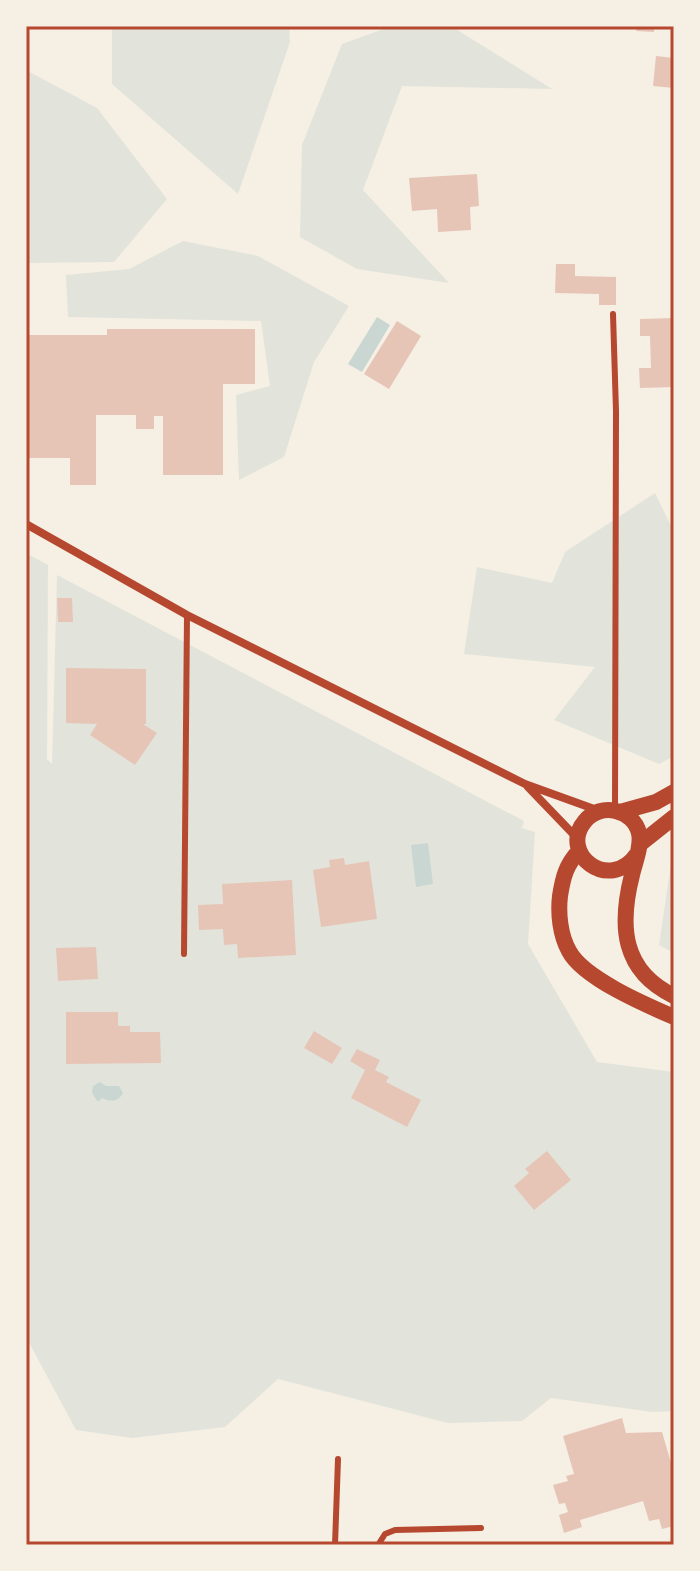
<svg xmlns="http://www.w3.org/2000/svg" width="700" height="1571" font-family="Signika,sans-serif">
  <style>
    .green { fill: #e2e4dc }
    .water { fill: #c9d6d2 }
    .building { fill: #e6c5b7 }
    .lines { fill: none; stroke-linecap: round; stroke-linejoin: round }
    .service { stroke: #b5482f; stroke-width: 6 }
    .minor { stroke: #b5482f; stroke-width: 8 }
    .secondary { stroke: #b5482f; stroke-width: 16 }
    .neatline { fill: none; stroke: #b5482f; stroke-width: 3 }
  </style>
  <rect width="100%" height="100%" fill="#f6efe4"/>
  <!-- green -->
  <path class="green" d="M112,26H289L290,42L238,194L112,84Z
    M392,26H451L552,89L402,86L363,190L449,283L357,269L300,237L302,145L342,44Z
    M26,70L97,108L167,199L114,262L26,263Z
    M183,241L258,256L349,306L314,362L284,457L239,480L236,395L270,386L261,321L68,317L66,275L129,269Z
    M655,493L674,532V756L659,764L554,720L595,667L464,654L477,567L552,583L565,552Z
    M26,553L48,565L47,759L52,764L57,575L524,821L522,828L535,832L528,944L597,1062L674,1072V1411L652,1412L551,1398L522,1421L448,1423L278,1379L225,1427L132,1438L76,1430L26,1337Z
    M671,864L674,865V953L659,945Z"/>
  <!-- water -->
  <path class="water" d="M377,317L390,325L362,372L348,364Z
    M428,843L433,884L416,887L411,845Z
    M100,1082L106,1086H119L123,1093C118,1102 111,1102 102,1098L98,1102L92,1093L93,1086Z"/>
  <!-- building -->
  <path class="building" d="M637,26H654V32L636,31Z
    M656,56L674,58V88L653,86Z
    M477,174L479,206L470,207L471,230L438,232L437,209L412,211L409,178Z
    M556,264H575V276L616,277V305H599V294L555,293Z
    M674,318V387L640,388L639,368H651L650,336H640V319Z
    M397,321L421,336L389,389L364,374Z
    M107,329H255V384H223V475H163V416H154V429H136V415H96V485H70V458H26V335H107Z
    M57,598H72L73,622H58Z
    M66,668L146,669V724H143L157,733L135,765L90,735L97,724L66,723Z
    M344,858L345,865L369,861L377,919L321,927L313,870L330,867L329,860Z
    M292,880L296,955L238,958L237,944L224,945L223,929L199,930L198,905L223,904L222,884Z
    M96,947L98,979L58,981L56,948Z
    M66,1012H118V1026H130V1032H160L161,1063L66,1064Z
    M314,1031L342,1048L332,1064L304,1048Z
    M357,1049L380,1060L375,1070L389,1077L386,1082L421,1100L407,1127L351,1098L365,1070L350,1061Z
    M547,1151L571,1180L534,1210L514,1186L529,1173L525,1169Z
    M622,1418L626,1433L662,1432L674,1473V1526L662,1529L659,1519L649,1521L643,1501L580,1520L582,1527L564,1533L559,1515L568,1512L565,1503L559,1504L553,1485L568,1481L566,1476L574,1474L563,1436Z"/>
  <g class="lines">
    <!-- service -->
    <path class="service" d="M613,314L616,411L615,810
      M184,954L187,615
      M335,1545L338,1459
      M378,1545L385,1534L395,1530L481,1528"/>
    <!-- minor -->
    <path class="minor" d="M26,524L187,615L525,784L597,810
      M528,787L577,838"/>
    <!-- secondary -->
    <path class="secondary" d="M620,812L656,802L674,792
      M640,844L674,817
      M579,851C566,865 563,877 560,896C558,913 560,935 569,951C583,978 646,1005 674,1017
      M637,854C609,894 558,853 585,821C600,802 633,809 639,833C642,846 635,862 632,875C619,926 622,971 674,996"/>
  </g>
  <!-- border -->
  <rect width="700" height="1571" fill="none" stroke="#f6efe4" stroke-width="56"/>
  <rect x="28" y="28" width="644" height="1515" class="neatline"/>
</svg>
